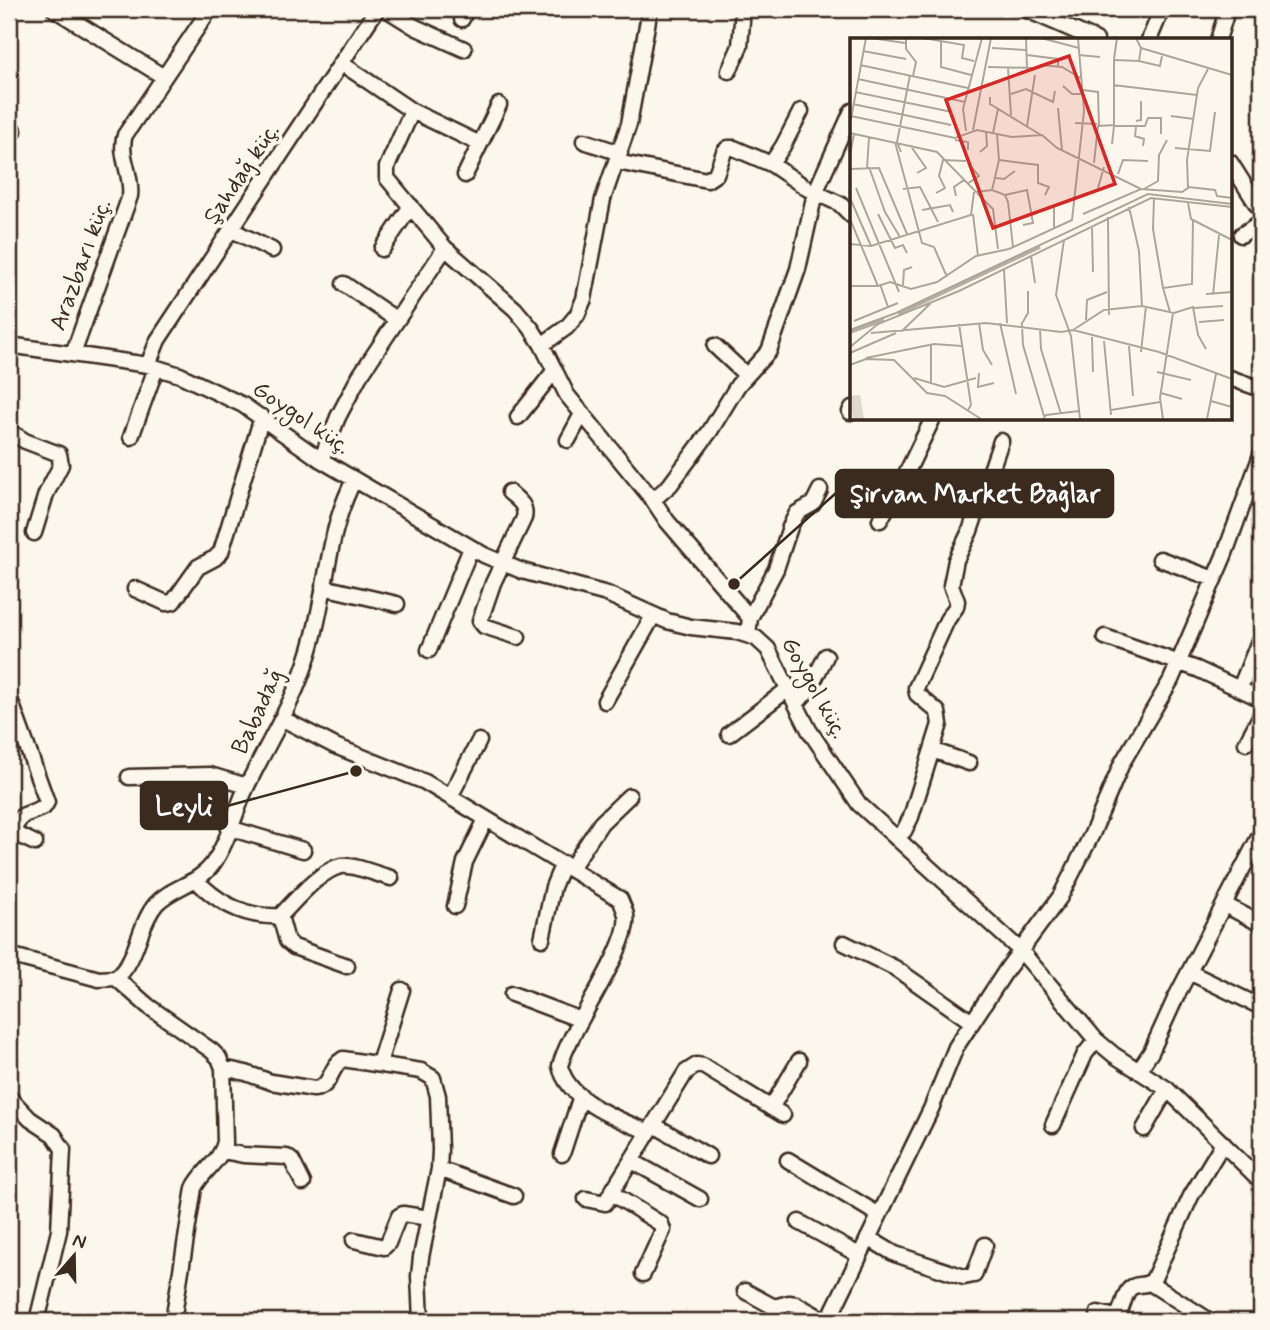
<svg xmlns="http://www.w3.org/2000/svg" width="1270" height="1330" font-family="Mynerve,sans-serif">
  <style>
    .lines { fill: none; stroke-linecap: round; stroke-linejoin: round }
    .minor-casing { stroke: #3b2a1e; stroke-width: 19 }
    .minor { stroke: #fbf7ec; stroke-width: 14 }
    .labels { text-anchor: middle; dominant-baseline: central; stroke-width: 7; stroke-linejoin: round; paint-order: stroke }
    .street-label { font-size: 24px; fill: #3b2a1e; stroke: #fbf7ec }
    .inset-river { fill: none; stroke: #b6aea2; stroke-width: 3.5 }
    .inset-road { fill: none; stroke: #aea59a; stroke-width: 2 }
    .view { fill: #d62828; fill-opacity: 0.15; stroke: #d62828; stroke-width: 3.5 }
    .inset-edge { fill: none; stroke: #3b2a1e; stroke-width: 3.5 }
    .leader { fill: none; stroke: #3b2a1e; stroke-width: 2.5 }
    .callout-dot { fill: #3b2a1e; stroke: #fbf7ec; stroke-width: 2.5 }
    .callout { fill: #3b2a1e; stroke: #3b2a1e; stroke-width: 2.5 }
    .callout-label { font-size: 26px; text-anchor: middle; font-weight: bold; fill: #fff }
  </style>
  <rect width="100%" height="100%" fill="#fbf7ec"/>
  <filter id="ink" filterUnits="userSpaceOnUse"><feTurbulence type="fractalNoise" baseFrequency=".0143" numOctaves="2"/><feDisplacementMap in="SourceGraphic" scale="14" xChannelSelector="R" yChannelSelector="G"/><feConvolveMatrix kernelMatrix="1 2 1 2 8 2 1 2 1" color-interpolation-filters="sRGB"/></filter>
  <g filter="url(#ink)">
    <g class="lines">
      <defs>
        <path id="minor" d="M54,9L164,77
          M386,9L415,27L464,49
          M1025,9L1096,40
          M462,19L466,9
          M1149,40L1162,9
          M1218,40L1225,17
          M341,63L412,111L480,144
          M729,71L740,46L743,9
          M412,111L387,167V178L445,248L515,309L531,328L542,345L567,395L653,500L667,521L750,618L748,634
          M9,128L14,131
          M584,141L620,153
          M617,162L707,180L716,174L724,152L728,148H734L771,164L808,189L840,204L852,216
          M1230,162L1261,211
          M771,164L783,146L801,111
          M465,175L499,105
          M232,230L272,250
          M1241,235L1261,222
          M382,249L411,206
          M344,284L397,320
          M9,345L148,365L180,375L243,405L321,460L484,555L522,571L607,594L667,621L691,627L737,632L756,638L768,649L809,730L859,804L1021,951L1096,1040L1114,1055L1167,1089L1261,1181
          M542,345L567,327L577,315L584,299L603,199L629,124L650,9
          M715,346L746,375
          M73,354L130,196C133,175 118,155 125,135L210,9
          M148,365L158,340L377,9
          M1230,378L1261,389
          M850,412L852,408
          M518,417L555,370
          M9,431L25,441L59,454L61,465L46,494L34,533
          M131,437L156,368
          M568,440L582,414
          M321,460L338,417L359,377L445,248
          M509,492C518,500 527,505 524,518L493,583L480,621L484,626L518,637
          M653,500L670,485L710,431L738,385L769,351L798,269L815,193L852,111
          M880,520L906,474L933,418
          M1160,559L1214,579
          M323,587L397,604
          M135,589L166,603L173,602L198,567L215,558L221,552L262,417
          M750,618L776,569L790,527L797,513L813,504L820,490
          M1105,637L1197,669L1261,699
          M429,650L471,548
          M1240,688L1261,636
          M605,701L653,616
          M796,704L810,688L826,656
          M283,719L335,746L425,782L620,899C622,904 625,910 626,915C632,945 569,1029 560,1066C568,1102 620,1120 649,1132L605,1203L586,1199
          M729,734L788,689
          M1246,743L1261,715
          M932,750L969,763
          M129,777L210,775L247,786
          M450,797L479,741
          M229,828L303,850
          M12,832L35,843
          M9,835L22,816L44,807L47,802L11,702
          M896,838L904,831L911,817L940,724L938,712L917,694L916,688L947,620L956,607L957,601L951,585L956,560L970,531L1001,441
          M571,868L601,823L629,796
          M196,880C219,904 247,918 280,916C295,901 320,870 341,866C353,864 379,875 391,878
          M1225,905L1261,924
          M455,906L465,862L486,819
          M280,916L287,941L294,947L347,966
          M542,939L553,887L563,863
          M844,943L895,968L972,1022
          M9,955L99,979L116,978C138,960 138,925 156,904C171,887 198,884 212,865C228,843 235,812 246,788C268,742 294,703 309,653C327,596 326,533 354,480
          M1189,972L1261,1007
          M116,978L148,1006L212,1051L219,1058L223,1068L225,1142C221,1161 202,1171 194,1188L173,1321
          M512,994L581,1020
          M379,1063L402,990
          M223,1068L246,1073L271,1082L314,1089C332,1088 329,1067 343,1059L421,1071L433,1078L438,1096L440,1150L439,1169L421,1257L419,1276L421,1321
          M1139,1070L1151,1052L1176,997L1261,833
          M9,1097L30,1119L54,1135L63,1149L59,1231L37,1321
          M771,1108L799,1061
          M654,1125L708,1156
          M1053,1125L1085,1054L1096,1040
          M1144,1129L1167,1089
          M649,1132L686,1072L697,1065L703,1066L783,1115
          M223,1151L243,1155L287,1157L292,1161L303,1183
          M562,1154L581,1096
          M788,1160L879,1215
          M632,1161L700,1199
          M439,1169L514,1196
          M611,1193L661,1224L663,1230L643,1274
          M799,1222L859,1255
          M868,1238L895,1254L964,1277L974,1275L985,1245
          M354,1240L384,1247L388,1243L399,1216L403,1214L429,1218
          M1150,1283L1210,1321
          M745,1291L774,1307L789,1303L796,1304L826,1321
          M1098,1313L1116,1317C1124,1310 1123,1292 1132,1287C1140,1283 1146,1287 1153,1280L1191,1196L1223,1143
          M831,1315L844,1321
          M828,1321L931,1109L956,1047L1007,969L1060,897L1092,834L1122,763L1171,680L1224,556L1261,455"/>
      </defs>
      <!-- minor casing -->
      <use href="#minor" class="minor-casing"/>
      <!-- minor -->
      <use href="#minor" class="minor"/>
    </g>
  </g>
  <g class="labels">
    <!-- street labels -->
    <g class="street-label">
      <text transform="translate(242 174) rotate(-56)">Şahdağ küç.</text>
      <text transform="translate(81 265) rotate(-70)">Arazbarı küç.</text>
      <text transform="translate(301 418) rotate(34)">Goygol küç.</text>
      <text transform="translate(814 688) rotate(61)">Goygol küç.</text>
      <text transform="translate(258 712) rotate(-65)">Babadağ</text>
    </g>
  </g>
  <!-- overview -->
  <g transform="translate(850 38)">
    <rect width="382" height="382" fill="#fbf7ec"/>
    <path d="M10,357L14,381H3L0,358Z" fill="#dfd9ce"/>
    <path class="inset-river" d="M48,276L190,209M0,294L34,282"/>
    <path class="inset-road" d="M21,0L55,5M56,0V11L66,24L63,38M73,0L114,7L112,20L124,23M176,0L177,30M191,0L229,10M91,4V29L121,37M142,10L176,12M291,10L382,37M382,10V35M13,13L56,21M177,17L208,21V28M229,17L250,19M264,21L267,0M289,23L310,28L312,18M10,27L118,50M190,27L212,29L232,41M138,29L183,30M158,30L161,77M8,41L115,64M263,47L347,57M213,48L222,56H234M233,52L248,54L249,88M5,54L102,74M161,56L176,51L203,64L205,53M140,59V66L191,97M3,66L101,87M208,70L212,112M1,78L105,100L127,92L162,99L192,97L207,110L291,151M321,78L344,81M286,83L291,82V63M225,85L247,86M0,86L16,0M177,88L185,37M286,89L285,98L294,101L293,108M123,92L141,0M116,93L113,71L132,0M0,95L87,114L126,154L142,152L149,122L147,96M143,95L148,71M105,102L118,104V112M45,104L72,205L84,209L97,239M262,106L264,88H295L298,80H311V96M60,107L76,130L67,135M325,110L360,113L365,74M51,114L47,104L60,37M130,114L137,108L136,93M0,117L4,96M149,122L188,127V145L199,149L195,157M244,125L248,88L264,87V22L289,23L291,10L286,0M19,129L35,174L50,199M17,130L19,99M0,131L29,130L57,196M268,136L273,122L298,123M146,140L154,141L165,133M117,146L129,138L122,130M338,149L365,152L367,158L382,160M6,150L49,254M248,150L254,129M53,151L70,149L88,184M294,151L308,143L309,117L317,102M142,152L155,157L158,164L163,209M86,155L95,150L89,138L93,122L116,123M127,155L143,171L148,211M155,157L177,152L183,185L173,187M106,158L104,149L114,142M0,160L21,208M304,160L303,191L313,250M338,165L341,181L382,202M279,169L289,213L292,268M72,172L100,167L103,174M28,176L45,210L53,207L57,215M123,176L128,218M233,176L291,151L332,154L338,150L337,122L348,50L358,31M258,179L259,277M0,181L28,248H0M242,188L243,234M204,190V168M214,202L206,257L221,298L230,381M0,206L21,208L121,177L124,154M181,218L185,245M154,232L157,285M30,246L38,269M53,247L54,232L62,229M28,248L40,244L61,251L87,244L126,218L159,211L222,182L234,73L228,0M356,256L382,254M363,257L369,197M344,270L373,268M320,274L313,250L342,246L343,182M236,282L237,262L257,254M4,283L48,265M349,284L374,282M129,285L133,312L142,327M150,285L166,356M109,286L121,367L118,372M171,287L178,275V253M172,287L173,307L194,378M190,291L191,311L211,376M0,292L46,275L298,156L382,166M223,292L254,272L292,268L324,275L343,269L348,297L356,311M52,293L81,265M21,295L136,285L211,294L223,292L309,314L382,341M242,299L243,334M254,303L261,377M279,308L283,358M0,309L28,286L109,253L301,160L382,169M291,314L296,268M0,315L46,295M16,320L84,306L112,308M0,327L16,321L44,322L77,355L95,358L131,381M307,334L341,342M129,335L128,349L144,345M64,340L94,349L126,340M81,345V307M311,355L332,361M361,363L382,369M261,372L310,364M193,381L196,377L229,373M313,381L310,360L323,275M357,381L366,336"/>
    <path class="view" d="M219,18L265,146L143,190L96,62Z"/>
    <rect width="382" height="382" class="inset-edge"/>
  </g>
  <!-- callouts -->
  <path class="leader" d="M734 584L836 493M356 771L227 806"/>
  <g class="callout-dot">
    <circle cx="734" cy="584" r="7"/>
    <circle cx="356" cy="771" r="7"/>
  </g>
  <g class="callout">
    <rect x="836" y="470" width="277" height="47" rx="7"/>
    <rect x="141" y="782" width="86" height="47" rx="7"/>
  </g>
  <g class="callout-label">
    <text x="975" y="502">Şirvan Market Bağlar</text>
    <text x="184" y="815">Leyli</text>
  </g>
  <!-- margin -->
  <rect width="1270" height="1330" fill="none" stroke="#fbf7ec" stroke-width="35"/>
  <rect x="18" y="18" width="1235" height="1295" fill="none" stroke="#3b2a1e" stroke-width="2.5" filter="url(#ink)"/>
  <!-- north arrow -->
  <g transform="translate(74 1256) rotate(20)" stroke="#fbf7ec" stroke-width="5" paint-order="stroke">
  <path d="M0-5L12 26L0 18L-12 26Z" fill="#3b2a1e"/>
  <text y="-10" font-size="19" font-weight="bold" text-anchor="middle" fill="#3b2a1e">N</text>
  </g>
</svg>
